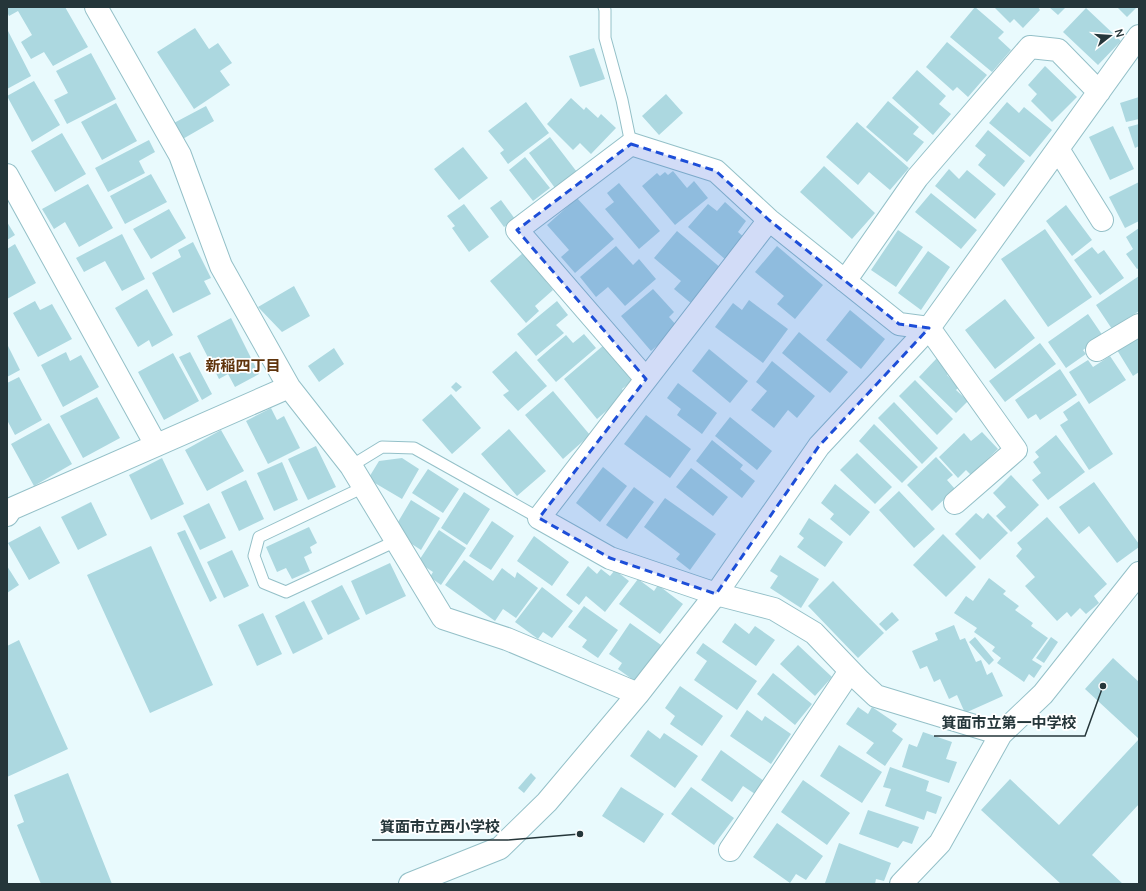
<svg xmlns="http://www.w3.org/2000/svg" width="1146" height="891" font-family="Manrope,'Noto Sans JP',sans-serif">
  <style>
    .building { fill: #acd8e0 }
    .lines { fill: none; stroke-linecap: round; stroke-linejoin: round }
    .lane-casing { stroke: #94c0c8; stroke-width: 13 }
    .street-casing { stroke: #94c0c8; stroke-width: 24 }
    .lane { stroke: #fff; stroke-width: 11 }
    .street { stroke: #fff; stroke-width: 22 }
    .marked { fill: #1d4ed8; fill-opacity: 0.2; stroke: #1d4ed8; stroke-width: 3; stroke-dasharray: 8 5; stroke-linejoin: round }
    .labels { text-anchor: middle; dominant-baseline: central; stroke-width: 3.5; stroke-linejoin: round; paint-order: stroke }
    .neighbourhood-label { font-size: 15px; font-weight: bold; fill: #5f340c; stroke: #fff }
    .leader { fill: none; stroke: #25363a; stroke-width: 1.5 }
    .callout-dot { fill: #25363a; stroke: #fff; stroke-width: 1.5 }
    .callout-label { font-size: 15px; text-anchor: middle; font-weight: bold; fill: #25363a; stroke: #fff; stroke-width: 3.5; stroke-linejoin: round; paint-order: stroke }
  </style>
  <rect width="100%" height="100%" fill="#e9fafd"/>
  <!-- building -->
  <path class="building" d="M7,7H65L88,47L53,66L44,52L31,59L21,42L32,35L18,11L9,16L7,12Z
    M975,7L1004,32L998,38L1011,50L992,72L950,37Z
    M994,7H1038L1040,10L1023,28L1014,19L1010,23Z
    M1049,7H1066L1058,15Z
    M1117,7H1137L1127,17Z
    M1086,8L1121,41L1098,65L1063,32Z
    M195,28L209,49L218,43L232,63L220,71L230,85L194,109L157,52Z
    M7,29L31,76L7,89Z
    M947,42L987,75L968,97L957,87L953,91L926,67Z
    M594,48L605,79L580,87L569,56Z
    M91,53L116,99L67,124L54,100L68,93L56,71Z
    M1045,66L1077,97L1052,122L1031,101L1037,94L1028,85Z
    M917,70L946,96L939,104L951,114L933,135L892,98Z
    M34,81L60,125L32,142L7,96Z
    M666,94L683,113L659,135L642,116Z
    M1139,97V119L1126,122L1120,103Z
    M571,98L584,110L586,107L598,118L601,114L616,128L591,154L580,143L573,150L547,124Z
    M888,101L919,127L913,134L924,142L907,162L866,127Z
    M526,102L549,133L508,164L500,153L504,150L488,131Z
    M1007,102L1019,113L1024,107L1052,130L1030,157L989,123Z
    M116,103L137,141L102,160L81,122Z
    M206,106L214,121L181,140L172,124Z
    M857,122L909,168L890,190L869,172L858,185L826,157Z
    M1139,124V146L1135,148L1128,127Z
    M1113,126L1134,169L1110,180L1089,137Z
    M988,130L1025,161L1004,187L978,165L986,155L975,146Z
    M62,133L86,174L55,192L31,151Z
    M550,137L577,172L555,188L529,153Z
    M149,140L155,152L139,161L145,173L108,192L95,168Z
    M463,147L488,178L459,200L434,169Z
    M525,157L550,188L533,201L509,170Z
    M824,166L875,213L852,239L800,192Z
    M949,169L959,179L967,170L996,194L975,219L935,186Z
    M673,171L687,188L694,181L708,198L675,225L642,186L657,173L660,176L665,172L668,175Z
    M151,174L167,202L125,224L110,196Z
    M1139,182V221L1125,228L1109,197Z
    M619,183L660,231L639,249L605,209L614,202L607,193Z
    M88,184L113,228L79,247L65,222L54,229L42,209Z
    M931,193L977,230L961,249L915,212Z
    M577,198L614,239L575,273L561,257L569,250L547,225Z
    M501,200L515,219L504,227L490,208Z
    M725,202L746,221L738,232L745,238L726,260L688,227L708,204L717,211Z
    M464,204L489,237L469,252L452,228L455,226L447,216Z
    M1066,205L1092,240L1072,256L1046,221Z
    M169,209L186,238L151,259L133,229Z
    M7,222L15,235L7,240Z
    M1139,228V268L1137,269L1126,254L1133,249L1126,237Z
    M1045,229L1092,297L1048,327L1001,259Z
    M898,230L923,247L896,287L871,270Z
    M677,231L722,269L692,304L674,289L681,281L654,258Z
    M122,234L145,279L122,291L105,261L84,272L76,258Z
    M193,242L211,278L204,281L211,294L173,313L152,273L181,257L178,250Z
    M15,244L36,283L7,299V249Z
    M616,246L633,265L639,259L656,279L625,306L608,287L596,297L580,277Z
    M777,246L823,285L795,319L777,304L784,296L755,272Z
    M1092,247L1098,254L1104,250L1124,278L1100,295L1074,260Z
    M928,251L950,267L921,310L898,293Z
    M523,253L553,290L535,306L539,311L526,323L490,281Z
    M1139,276V311L1112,329L1096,305Z
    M294,286L310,316L282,332L258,307Z
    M147,289L173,335L152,347L149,340L138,347L115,308Z
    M653,289L674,312L669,317L678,327L651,351L621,316Z
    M1005,299L1035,338L995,369L965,330Z
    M749,300L788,329L763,363L715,327L733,303L742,310Z
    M35,301L40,310L52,304L72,339L38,357L13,313Z
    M557,301L568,315L556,325L564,333L536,356L517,334Z
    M850,310L885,339L861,369L826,340Z
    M1088,314L1103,336L1083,350L1086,354L1066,368L1048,342Z
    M231,318L259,374L235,387L228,374L219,379L197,336Z
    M799,332L848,372L830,393L782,353Z
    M584,334L596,348L556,382L537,360L566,335L573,343Z
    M1139,337V372L1133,376L1117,350Z
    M1040,343L1056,364L1005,402L989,381Z
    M7,344L20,370L7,377Z
    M604,345L633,380L622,389L626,394L597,419L564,379Z
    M334,348L344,364L319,382L308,366Z
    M709,349L748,381L730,403L692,371Z
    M516,351L547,386L518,411L503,395L509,391L492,372Z
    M66,352L70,361L81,355L99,387L63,407L41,365Z
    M190,352L212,394L202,400L179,357Z
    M173,353L199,401L164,420L138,372Z
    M1110,356L1126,380L1089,404L1069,372L1088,360L1093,367Z
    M937,358L950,372L947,375L959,387L956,390L968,401L956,413L919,377Z
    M772,361L815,396L797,418L788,410L774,428L751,410L767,391L756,382Z
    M1060,369L1077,395L1040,420L1036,414L1028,419L1015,400Z
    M19,377L42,420L15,435L7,420V383Z
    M915,380L953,419L937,435L899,396Z
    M456,382L462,387L456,392L451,387Z
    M678,383L717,413L702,434L677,415L681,409L667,398Z
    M553,391L590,435L563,459L525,415Z
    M451,394L481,428L452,454L422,420Z
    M97,397L120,438L83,458L60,416Z
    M1079,401L1113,454L1089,470L1060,425L1068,420L1063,412Z
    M894,402L938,448L922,464L878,418Z
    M271,408L277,420L284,416L300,448L268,464L246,421Z
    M646,415L691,449L670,478L624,444Z
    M730,417L772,451L757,470L715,436Z
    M49,423L72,464L34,486L11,444Z
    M874,424L918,467L902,483L859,441Z
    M509,429L546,471L517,496L481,454Z
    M221,430L244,471L207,491L185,450Z
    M982,432L998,449L971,475L966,470L958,478L939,457L964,433L971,441Z
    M1056,435L1085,472L1048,500L1032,480L1041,473L1033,462L1039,457L1035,452Z
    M712,440L743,465L740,469L755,481L742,498L696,461Z
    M316,446L336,487L308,500L288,459Z
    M857,453L892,487L875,504L840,470Z
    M936,457L953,475L947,480L955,489L932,511L907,485Z
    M162,458L184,504L151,520L129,475Z
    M402,458L419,469L402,499L368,479L379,461Z
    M282,462L298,500L274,511L257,473Z
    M603,467L627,486L600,522L576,503Z
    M691,468L728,497L713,516L676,487Z
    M428,469L459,489L443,513L412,493Z
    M1011,475L1039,505L1011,532L996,516L1006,507L993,493Z
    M246,480L264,519L239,531L221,492Z
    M1094,482L1139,544V547L1117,563L1089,526L1079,534L1059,507Z
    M835,484L870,512L850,536L830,519L834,514L821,503Z
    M634,487L654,502L627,539L606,525Z
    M899,491L935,529L914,548L879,510Z
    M464,492L490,509L467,545L441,528Z
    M665,498L716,534L690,570L676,559L680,554L644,527Z
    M411,500L440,518L421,550L404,539L398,522Z
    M91,502L107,535L78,550L61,517Z
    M209,503L226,538L200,550L183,516Z
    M976,513L983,519L988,513L1008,533L980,560L955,534Z
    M1047,517L1107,584L1094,596L1099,603L1086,614L1080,608L1071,617L1067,612L1057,621L1025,586L1035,577L1016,556L1022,549L1017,543Z
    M809,518L843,542L825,567L797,547L804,538L799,534Z
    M492,521L514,536L491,570L469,556Z
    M40,526L60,563L29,580L8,543Z
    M309,527L317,543L310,547L312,553L304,557L310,571L292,579L286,568L277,572L266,547Z
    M185,530L217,598L210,602L177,533Z
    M439,530L466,548L441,585L430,577L433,572L418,562Z
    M943,534L976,567L946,597L913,565Z
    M534,536L569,562L552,586L517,561Z
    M151,546L213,685L150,713L87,575Z
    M232,550L249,586L224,598L207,562Z
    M780,555L819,579L801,608L770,588L778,576L770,571Z
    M464,560L493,581L502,568L515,578L517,572L538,588L516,618L503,609L495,621L445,585Z
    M390,563L406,596L366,615L351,581Z
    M7,566L19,585L7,593Z
    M588,566L597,574L601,569L610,576L615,570L629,581L605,612L586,596L579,605L566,595Z
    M989,578L1006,591L1003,594L1019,606L1015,610L1033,623L1031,626L1048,638L1032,660L1042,666L1034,678L1029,674L1024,682L997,663L1001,658L992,651L995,647L974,632L977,628L954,613L966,596L973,601Z
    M638,579L654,591L658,585L683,604L660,634L619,604Z
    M833,581L884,633L858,658L808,606Z
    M342,585L360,619L328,635L311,601Z
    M542,587L573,611L552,638L543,632L538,639L515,622Z
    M304,601L323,639L293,654L275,616Z
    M584,606L618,630L598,658L582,647L587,640L568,627Z
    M892,612L899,620L886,631L879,624Z
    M263,613L282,654L257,666L238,625Z
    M630,623L661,645L636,682L618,669L622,663L609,654Z
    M735,623L749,634L755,626L775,640L756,666L722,642Z
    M954,625L960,640L965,638L976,662L981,660L987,675L992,672L1003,696L965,713L957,695L949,699L940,679L934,682L927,666L920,669L912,651L938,640L935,633Z
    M975,637L994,660L989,665L969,642Z
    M1051,637L1058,642L1044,663L1036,658Z
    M19,640L68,749L7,777V646Z
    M703,643L757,681L737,710L694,680L707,661L696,653Z
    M798,645L832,677L815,696L780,664Z
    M1113,658L1139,682V804L1092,855L1123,884H1061L981,810L1010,779L1059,825L1139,739L1085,689Z
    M773,673L812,704L795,725L757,694Z
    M680,686L723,716L702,746L670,724L675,716L665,708Z
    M858,707L868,714L872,707L897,724L892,731L903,739L885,766L866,753L874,743L846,724Z
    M747,710L762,721L765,716L791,734L771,764L730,736Z
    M648,730L660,739L664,733L698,756L675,788L630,756Z
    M923,732L952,742L946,759L957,762L949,783L902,767L909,744L917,747Z
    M839,745L882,772L862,803L820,776Z
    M721,750L764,781L755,794L743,786L732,802L701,780Z
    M890,767L929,781L926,791L942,797L936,814L927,811L924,820L885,806L891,789L883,787Z
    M68,773L112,884H41L17,825L24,822L14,795Z
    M531,773L536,778L524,793L518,788Z
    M803,780L850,813L827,845L781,812Z
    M621,787L664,814L644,843L602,816Z
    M691,787L734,818L714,845L671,814Z
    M868,810L919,827L912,844L903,841L898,848L859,834Z
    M777,823L823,856L806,880L796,874L790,883L753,857Z
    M839,843L891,863L884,881L876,879L875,884H829L825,883Z"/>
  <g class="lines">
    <defs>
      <path id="lane" d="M604,7L605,10V38L622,100L631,144
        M351,466L382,447L414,448L539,518
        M364,487L259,537L254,556L264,583L286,592L396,541"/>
      <path id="street" d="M96,7L180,155L221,266L289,387L351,466L443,618L507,639L638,694
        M1058,149L1102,220
        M7,175L156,445
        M769,220L539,518L610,558L716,594L774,609L814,633L860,681L876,696L1001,734
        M845,281L917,178L1030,47L1058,50L1099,92
        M1097,350L1139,325
        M646,379L517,230L631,144L716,171L769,220L899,324L929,328L1016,450L955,503
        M7,515L11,509L289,387
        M730,850L850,671
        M410,884L500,848L547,802L638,694L716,594L819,446L929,328L1139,36
        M901,884L940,843L1001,734L1043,694L1139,573"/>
    </defs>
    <!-- lane casing -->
    <use href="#lane" class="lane-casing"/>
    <!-- street casing -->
    <use href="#street" class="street-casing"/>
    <!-- lane -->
    <use href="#lane" class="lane"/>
    <!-- street -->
    <use href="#street" class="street"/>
  </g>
  <!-- marked area -->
  <path class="marked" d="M631,144L716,171L769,220L899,324L929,328L819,446L716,594L610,558L539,518L646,379L517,230Z"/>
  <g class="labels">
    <!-- neighbourhood labels -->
    <g class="neighbourhood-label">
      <text x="243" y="365">新稲四丁目</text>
    </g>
  </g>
  <!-- callouts -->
  <path class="leader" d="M1103 686L1085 736H934M580 834L508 840H372"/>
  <g class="callout-dot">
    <circle cx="1103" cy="686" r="4"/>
    <circle cx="580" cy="834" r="4"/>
  </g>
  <g class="callout-label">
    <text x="1009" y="728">箕面市立第一中学校</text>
    <text x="440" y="832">箕面市立西小学校</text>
  </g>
  <!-- border -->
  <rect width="1146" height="891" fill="none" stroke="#25363a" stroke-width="16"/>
  <!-- north arrow -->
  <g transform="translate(1110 36) rotate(73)" stroke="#ffffff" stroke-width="3" paint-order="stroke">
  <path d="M0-3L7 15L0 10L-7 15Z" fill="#25363a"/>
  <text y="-6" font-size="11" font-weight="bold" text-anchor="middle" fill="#25363a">N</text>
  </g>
</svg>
